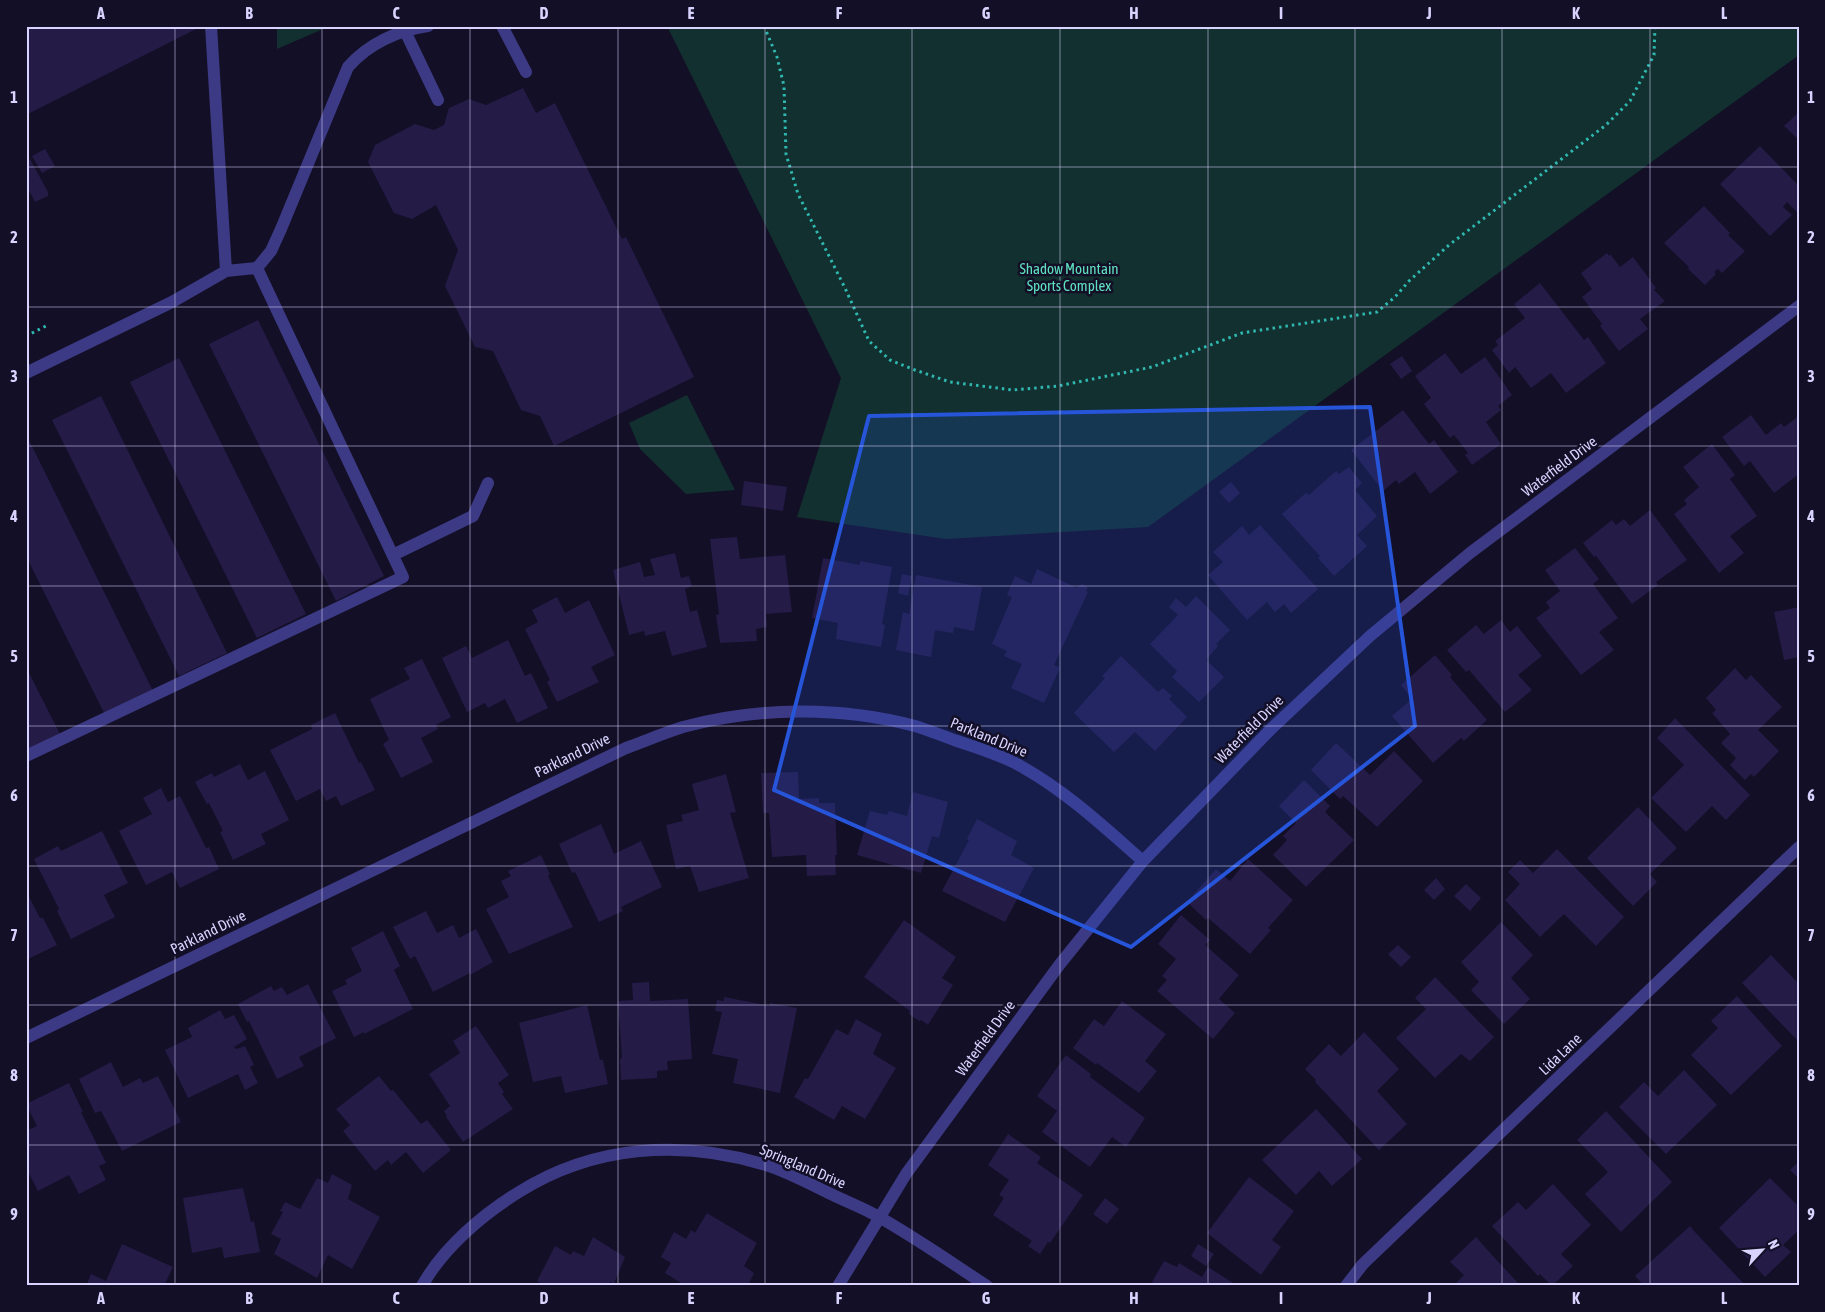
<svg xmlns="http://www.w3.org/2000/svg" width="1825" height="1312" font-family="'Asap Condensed',sans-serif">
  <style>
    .green { fill: #12302f }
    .building { fill: #241b47 }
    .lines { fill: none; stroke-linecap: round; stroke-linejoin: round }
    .path { stroke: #2fb8b0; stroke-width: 3; stroke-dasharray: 2.5 4; stroke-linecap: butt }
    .lane { stroke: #3d3a85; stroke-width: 12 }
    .street { stroke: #3d3a85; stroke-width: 12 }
    .marked { fill: #2655da; fill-opacity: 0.2; stroke: #2655da; stroke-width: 4; stroke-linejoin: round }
    .grid { fill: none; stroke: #d9d4ff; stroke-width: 1; stroke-opacity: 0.55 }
    .labels { text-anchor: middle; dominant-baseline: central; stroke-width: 5; stroke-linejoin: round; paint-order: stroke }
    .park-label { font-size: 15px; fill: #5fe0c0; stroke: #130f26 }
    .street-label { font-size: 15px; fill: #d9d4ff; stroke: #130f26 }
    .neatline { fill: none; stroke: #d9d4ff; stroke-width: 2 }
    .grid-label { font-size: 16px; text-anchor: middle; font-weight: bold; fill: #d9d4ff }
  </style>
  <rect width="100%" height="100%" fill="#130f26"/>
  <!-- green -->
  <path class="green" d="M277,26H330L277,49Z
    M667,26H1799V55L1148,527L946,539L797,517L841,378Z
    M687,395L735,490L686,494L640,449L629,423Z"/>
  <!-- building -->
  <path class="building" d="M26,26H194L196,29L26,115Z
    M523,88L536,113L555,103L622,239L626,237L694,377L554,446L540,416L521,410L493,351L475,347L445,286L458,250L436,205L412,219L394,213L368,162L375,145L415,124L434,130L444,125L449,108L469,99L486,105Z
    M1799,112V140L1784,126Z
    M1760,146L1799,186V214L1787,202L1783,207L1792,215L1770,236L1720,184Z
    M45,149L55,166L42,173L32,156Z
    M30,159L48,192V196L35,202L26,185V161Z
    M1704,206L1730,233L1728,235L1745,251L1722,273L1718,269L1714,272L1716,274L1705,285L1688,269L1689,267L1664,243Z
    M1607,253L1609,256L1610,254L1620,267L1633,257L1656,288L1654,290L1665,301L1640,319L1648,329L1619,351L1600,326L1602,324L1582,297L1592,289L1581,273Z
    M1540,283L1584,340L1588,337L1606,363L1566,393L1551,373L1531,388L1515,367L1509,373L1492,350L1498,345L1495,341L1525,318L1514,304Z
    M258,320L384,576L336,601L209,344Z
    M1445,353L1461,374L1485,357L1512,395L1498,406L1501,410L1486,422L1501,444L1472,465L1465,455L1468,453L1454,435L1450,438L1424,404L1431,398L1415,376Z
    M1402,356L1412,371L1401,379L1390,364Z
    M179,358L306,614L257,638L130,382Z
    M101,396L227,653L179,676L52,420Z
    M1403,410L1429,444L1434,440L1458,472L1430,494L1415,472L1399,484L1396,480L1383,491L1351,450Z
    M1751,415L1766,435L1781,423L1784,427L1799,416V474L1774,493L1750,461L1744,466L1722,437Z
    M26,434L153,691L105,715L26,556Z
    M1712,444L1735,475L1730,479L1757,516L1730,536L1744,553L1719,573L1674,514L1687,504L1684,500L1699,487L1683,467Z
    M1349,467L1362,483L1355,490L1377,516L1357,535L1367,546L1334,576L1318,558L1320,556L1282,514L1306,493L1309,495L1336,471L1339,474Z
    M744,481L787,487L783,511L741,505Z
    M1231,482L1240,493L1229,503L1219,492Z
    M1650,510L1687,560L1656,582L1658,585L1632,604L1596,556L1594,557L1583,543L1612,520L1616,525L1624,519L1630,526Z
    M1260,525L1318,589L1291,613L1284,604L1275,612L1267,602L1247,620L1208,575L1223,562L1213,552L1242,526L1249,535Z
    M737,537L740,559L785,555L792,612L766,614L767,627L756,629L757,641L720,643L716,615L719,614L710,539Z
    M1575,548L1599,579L1593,584L1618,618L1599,632L1614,650L1581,675L1536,618L1550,608L1546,602L1560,591L1545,570Z
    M675,553L681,578L689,576L692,586L685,589L690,612L697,610L707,647L672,656L665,631L645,636L644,631L629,635L613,570L640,562L644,577L655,575L650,559Z
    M823,558L860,565V561L892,567L882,624L885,625L881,647L836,639L838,623L812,618Z
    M1037,569L1077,588L1082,584L1088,587L1086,591L1088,592L1054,665L1060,668L1044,703L1011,688L1022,664L1004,656L1007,651L992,644L1012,597L1007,595L1015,576L1031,584Z
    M902,574L912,576L908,596L898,593Z
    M916,575L982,587L974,631L954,627L953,633L935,630L931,657L896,650L903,612L909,614Z
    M1196,596L1230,630L1216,644L1218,646L1206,660L1224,677L1199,702L1172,677L1177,671L1150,644L1178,615L1169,607L1176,598L1186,607Z
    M557,597L565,613L589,600L615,655L591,667L599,682L557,702L547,682L550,680L525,629L538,622L532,610Z
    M1799,607V657L1784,660L1774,612Z
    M1501,620L1510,632L1517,626L1542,656L1518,675L1532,690L1505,712L1469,670L1466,672L1447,650L1476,625L1484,634Z
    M508,640L525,676L531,673L548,708L517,723L505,699L488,708L485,703L467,712L442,658L466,646L472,658Z
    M1435,655L1452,675L1450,677L1487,720L1464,741L1461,738L1433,763L1392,716L1412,699L1401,685Z
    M1121,656L1158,692L1163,688L1172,696L1169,699L1187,717L1155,751L1135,732L1114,752L1074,713L1105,678L1102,676Z
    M422,659L451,717L436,725L438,729L421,738L433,762L401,778L383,744L389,740L370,699L410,679L404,668Z
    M26,667L61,736L26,753Z
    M1735,668L1746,680L1751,675L1782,707L1758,730L1779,751L1754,777L1751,774L1745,780L1730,765L1736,758L1721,743L1730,734L1712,713L1716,710L1706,698Z
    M335,713L359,763L361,762L375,790L341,806L336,796L326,801L320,789L296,801L270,750L312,729L311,725Z
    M1675,718L1750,795L1726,820L1712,806L1686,832L1651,798L1684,765L1657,738Z
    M1336,743L1370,775L1394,751L1423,781L1377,827L1343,796L1340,799L1311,770Z
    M240,764L248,780L265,771L289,820L261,834L266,844L233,860L220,832L223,831L209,803L207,804L195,782L212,773L214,777Z
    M798,772L799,799L819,798V803H835L837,855H835L836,875L807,876L806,855L772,857L769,813H763L761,773Z
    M726,774L736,812L730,813L749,878L699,892L690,866L676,869L666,825L683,821L681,815L699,810L692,784Z
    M1304,780L1330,806L1325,812L1354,840L1306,887L1273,855L1287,840L1283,836L1296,823L1279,806Z
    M161,788L168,802L180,796L206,848L209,847L219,869L180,888L172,872L146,885L119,831L152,814L143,798Z
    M913,792L948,802L939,838L932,836L921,873L857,855L870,811L887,815L889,811L907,816Z
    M1638,807L1677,848L1650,874L1657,882L1633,906L1587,858Z
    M977,819L1017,841L1011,855L1034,868L1005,922L942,891L969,840L967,839Z
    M601,824L614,854L641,841L662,887L621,907L623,911L599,922L575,872L572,873L559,844Z
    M102,831L128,883L104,895L115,917L71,939L57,911L59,909L34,859L58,846L61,851Z
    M1557,849L1624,917L1596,946L1564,914L1540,937L1505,900L1520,884L1508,872L1520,860L1533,873Z
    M541,855L550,874L548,876L573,927L509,954L486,909L509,897L501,881L511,876L508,871Z
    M1248,859L1293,900L1268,928L1271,930L1250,954L1208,918L1206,920L1187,902L1216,869L1230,881Z
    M1436,878L1445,889L1434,900L1424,890Z
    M1466,884L1481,898L1470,911L1454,896Z
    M26,891L40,918H43L57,945L26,960Z
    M426,911L437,933L453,925L459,938L476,929L493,962L470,975V973L433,992L415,956L410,959L393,927Z
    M1181,915L1210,940L1205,945L1239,975L1219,999L1235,1013L1213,1039L1157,991L1167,980L1162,976L1176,959L1158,944Z
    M904,920L956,957L942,978L953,985L928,1025L921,1020L919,1021L909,1014L910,1011L864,977Z
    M1501,922L1533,955L1511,978L1530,999L1504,1024L1471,990L1479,982L1461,962Z
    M383,931L400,966L394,970L413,1009L364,1034V1032L354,1037L332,991L347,984L345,980L362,971L351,948Z
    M1398,945L1411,957L1401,967L1388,954Z
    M1771,955L1799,984V1042L1742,983Z
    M1435,977L1494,1037L1470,1061L1461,1054L1435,1078L1396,1038L1426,1009L1415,998Z
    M649,982L650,1001L688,999L692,1059L667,1061L668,1070L657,1071V1078L621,1080L620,1059L622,1058L618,1001L633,1000L632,983Z
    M308,984L336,1038L299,1057L304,1066L277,1079L249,1021L247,1022L238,1004L271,986L274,991L282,987L287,995Z
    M1737,996L1782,1046L1731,1095L1691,1055L1718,1028L1711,1021Z
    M724,997L770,1006V1003L797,1008L780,1093L733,1083L738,1059L712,1054L722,1012L715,1011L717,1000L724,1001Z
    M1122,1001L1166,1034L1145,1061L1157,1071L1139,1093L1097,1063L1096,1065L1073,1048L1094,1019L1104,1026Z
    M587,1005L600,1060H603L608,1084L565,1093L561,1076L533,1082L519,1023Z
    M220,1010L225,1019L234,1015L247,1039L234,1047L236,1049L245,1046L254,1065L250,1067L258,1083L245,1090L238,1074L188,1098L165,1050L192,1037L188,1028Z
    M856,1019L882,1034L873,1054L896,1068L865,1119L842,1106L834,1120L794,1097L805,1078L808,1079L836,1029L848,1035Z
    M476,1026L509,1075L498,1083L504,1092L502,1094L513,1109L463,1142L446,1117L447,1116L444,1111L450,1106L429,1074L460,1053L453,1041Z
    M1364,1032L1399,1069L1377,1091L1407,1124L1379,1150L1317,1084L1315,1081L1316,1080L1305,1069L1329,1044L1341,1056Z
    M1066,1055L1091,1074L1090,1077L1145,1118L1126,1147L1112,1137L1090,1167L1042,1132L1057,1111L1037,1096Z
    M111,1062L123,1087L140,1078L143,1083L158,1076L181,1122L122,1151L101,1111L95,1113L79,1079Z
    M1684,1070L1717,1105L1666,1154L1619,1107L1644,1082L1658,1096Z
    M379,1076L391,1091L393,1090L421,1124L427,1120L451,1150L423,1173L406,1152L391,1165L388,1160L375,1171L343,1131L350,1125L336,1109Z
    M69,1083L83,1112H81L106,1163L99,1166L106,1180L79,1194L69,1175L38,1191L26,1168V1131L37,1126L26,1104Z
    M1316,1109L1362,1159L1332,1186L1319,1171L1296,1195L1262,1160Z
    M1606,1111L1672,1182L1621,1232L1585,1194L1608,1172L1577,1140Z
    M1008,1134L1041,1157L1037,1163L1083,1195L1050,1243L1048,1242L1040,1254L1028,1246L1032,1241L993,1215L1004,1198L999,1195L1009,1180L988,1165Z
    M1799,1161V1179L1790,1170Z
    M332,1174L352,1185L348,1199L380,1217L352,1269L328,1255L317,1278L274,1254L281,1239L271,1234L283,1212L280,1211L285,1202L300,1209L317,1178L328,1183Z
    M1249,1177L1294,1211L1272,1240L1281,1247L1261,1275L1207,1233Z
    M1770,1178L1799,1207V1230L1783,1245L1791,1252L1765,1277L1719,1228Z
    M1553,1184L1591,1225L1561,1254L1573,1266L1552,1286L1540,1274L1538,1276L1492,1226L1518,1202L1526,1210Z
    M243,1188L251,1222L254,1221L260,1252L224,1258L222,1247L192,1253L183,1198Z
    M1105,1198L1119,1209L1107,1224L1093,1214Z
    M707,1213L757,1243L744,1266L754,1273L749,1283L754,1286H686L665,1273L671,1263L661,1257L674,1232L686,1239L691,1230L695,1233Z
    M1690,1226L1694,1231L1746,1286H1644L1635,1276Z
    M593,1237L625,1257L614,1284L610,1282L607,1286H546L537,1281L555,1246L571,1255L573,1251L584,1256Z
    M1476,1237L1491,1254L1521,1286H1453L1464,1275L1450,1262Z
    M122,1244L173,1267L164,1286H86L91,1274L106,1281Z
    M1198,1244L1214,1254L1206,1266L1191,1256Z
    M1164,1261L1177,1267L1179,1263L1202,1277L1208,1267L1238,1286H1158L1152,1282Z"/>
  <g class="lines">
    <!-- path -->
    <path class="path" d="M764,26L777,57L784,86L786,154L798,194L845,288L869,341L890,360L915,370L950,382L1013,390L1058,386L1152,367L1242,333L1377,312L1395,297L1409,281L1449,245L1606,125L1630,101L1654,55L1655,26
      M26,336L48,325"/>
    <!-- lane -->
    <path class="lane" d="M502,26L526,72
      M405,31L438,100
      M257,268L271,251L281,229L348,67C368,44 398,30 428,26
      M26,373L172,302L226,271L211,26
      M393,555L473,516L488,483
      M26,756L403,577L257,268L226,271"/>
    <!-- street -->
    <path class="street" d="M26,1038L626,748C645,741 664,733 683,727C757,707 840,706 915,726C928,730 941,735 954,740C975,747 1005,756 1024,768C1068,793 1105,828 1143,861
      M422,1286C443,1248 483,1214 519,1192C594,1145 682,1139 766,1165C788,1172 810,1184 831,1194C847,1202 864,1208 879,1217C916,1238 952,1263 987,1286
      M838,1286L906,1174L1060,964L1143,861L1270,730L1370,636L1470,553L1799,306
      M1346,1286L1363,1264L1799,847"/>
  </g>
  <!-- marked area -->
  <path class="marked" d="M1370,407L1415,726L1131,947L774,790L869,416Z"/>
  <!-- grid -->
  <path class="grid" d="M175,26V1286M322,26V1286M470,26V1286M618,26V1286M765,26V1286M912,26V1286M1060,26V1286M1208,26V1286M1355,26V1286M1502,26V1286M1650,26V1286M26,167H1799M26,307H1799M26,446H1799M26,586H1799M26,726H1799M26,866H1799M26,1005H1799M26,1145H1799"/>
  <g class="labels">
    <!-- park labels -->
    <g class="park-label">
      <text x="1069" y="268">Shadow Mountain<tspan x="1069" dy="17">Sports Complex</tspan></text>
    </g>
    <!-- street labels -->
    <g class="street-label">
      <text transform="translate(1559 466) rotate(-37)">Waterfield Drive</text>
      <text transform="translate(1249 729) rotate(-45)">Waterfield Drive</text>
      <text transform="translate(989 737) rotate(22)">Parkland Drive</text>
      <text transform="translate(572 755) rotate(-26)">Parkland Drive</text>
      <text transform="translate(208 932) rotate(-26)">Parkland Drive</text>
      <text transform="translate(985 1038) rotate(-54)">Waterfield Drive</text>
      <text transform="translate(1560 1054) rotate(-44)">Lida Lane</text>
      <text transform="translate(803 1166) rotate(23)">Springland Drive</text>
    </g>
  </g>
  <!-- border -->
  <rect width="1825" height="1312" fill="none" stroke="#130f26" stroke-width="55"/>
  <!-- north arrow -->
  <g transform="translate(1762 1250) rotate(64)" stroke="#130f26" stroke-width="4" paint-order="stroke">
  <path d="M0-4L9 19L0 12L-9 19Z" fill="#d9d4ff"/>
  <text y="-8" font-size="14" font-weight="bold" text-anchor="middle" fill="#d9d4ff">N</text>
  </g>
  <rect x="28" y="28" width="1770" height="1256" class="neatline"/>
  <g class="grid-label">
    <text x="101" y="19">A</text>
    <text x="249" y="19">B</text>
    <text x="396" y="19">C</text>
    <text x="544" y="19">D</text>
    <text x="691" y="19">E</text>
    <text x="839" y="19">F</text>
    <text x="986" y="19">G</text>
    <text x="1134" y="19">H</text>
    <text x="1281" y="19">I</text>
    <text x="1429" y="19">J</text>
    <text x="1576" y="19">K</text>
    <text x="1724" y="19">L</text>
    <text x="14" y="103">1</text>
    <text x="1811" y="103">1</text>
    <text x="14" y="243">2</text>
    <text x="1811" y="243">2</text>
    <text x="14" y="382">3</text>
    <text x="1811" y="382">3</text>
    <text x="14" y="522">4</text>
    <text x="1811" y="522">4</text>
    <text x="14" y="662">5</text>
    <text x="1811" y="662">5</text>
    <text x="14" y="801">6</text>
    <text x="1811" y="801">6</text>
    <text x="14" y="941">7</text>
    <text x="1811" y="941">7</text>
    <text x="14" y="1081">8</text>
    <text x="1811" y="1081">8</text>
    <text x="14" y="1220">9</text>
    <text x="1811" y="1220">9</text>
    <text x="101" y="1304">A</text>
    <text x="249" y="1304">B</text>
    <text x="396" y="1304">C</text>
    <text x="544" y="1304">D</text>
    <text x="691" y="1304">E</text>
    <text x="839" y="1304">F</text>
    <text x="986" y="1304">G</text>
    <text x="1134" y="1304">H</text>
    <text x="1281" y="1304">I</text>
    <text x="1429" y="1304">J</text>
    <text x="1576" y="1304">K</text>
    <text x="1724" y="1304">L</text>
  </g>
</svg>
